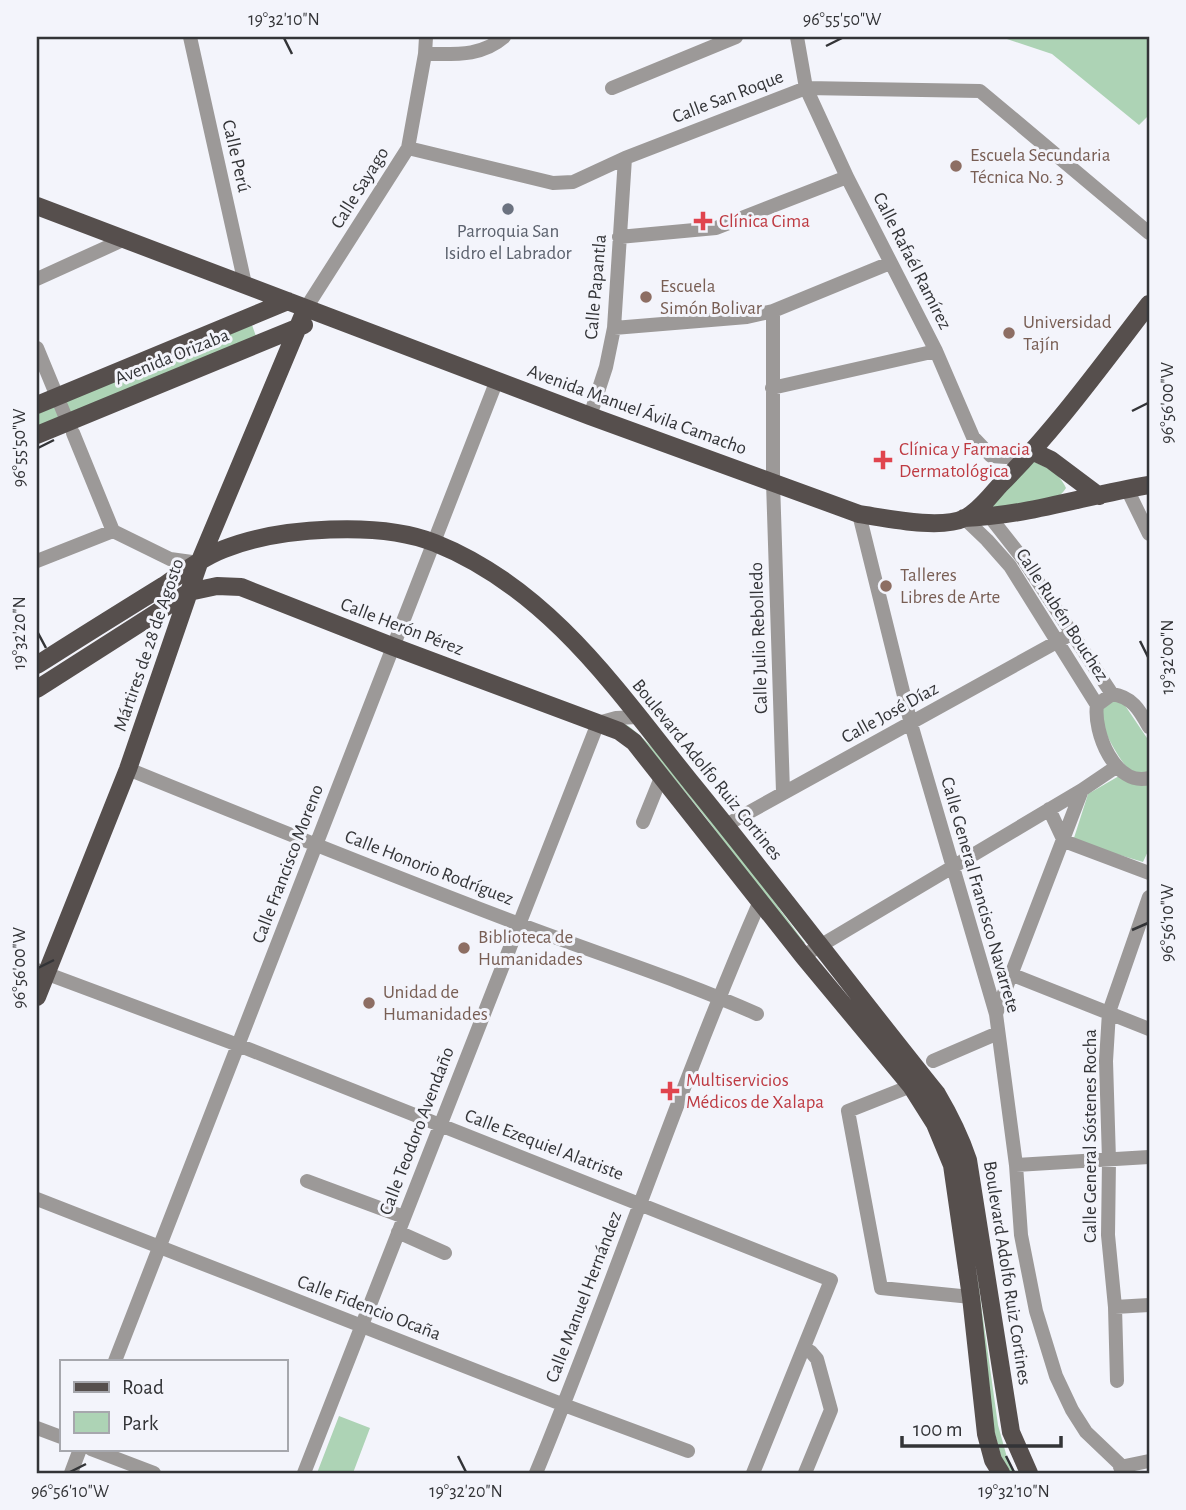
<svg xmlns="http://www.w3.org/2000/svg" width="1186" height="1510" font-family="'Alegreya Sans',sans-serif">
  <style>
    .green { fill: #add3b5 }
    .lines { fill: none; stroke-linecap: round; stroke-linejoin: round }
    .minor { stroke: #9c9998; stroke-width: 14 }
    .major { stroke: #564f4d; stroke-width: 18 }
    .ticks { fill: none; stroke: #333437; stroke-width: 2.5 }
    .education-dot { fill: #8d6e63; stroke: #f3f4fb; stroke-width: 2.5 }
    .worship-dot { fill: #6b7280; stroke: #f3f4fb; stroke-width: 2.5 }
    .health-dot { fill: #e0444e; stroke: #f3f4fb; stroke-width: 2.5 }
    .labels { text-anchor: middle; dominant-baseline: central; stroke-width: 6; stroke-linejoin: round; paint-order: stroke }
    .street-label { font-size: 19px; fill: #333437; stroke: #f3f4fb }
    .education-label { font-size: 19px; fill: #785e54; stroke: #f3f4fb; text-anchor: start }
    .health-label { font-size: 19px; fill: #be3a42; stroke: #f3f4fb; text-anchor: start }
    .worship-label { font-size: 19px; fill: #5b616d; stroke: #f3f4fb }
    .neatline { fill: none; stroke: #333437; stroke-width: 2.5 }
    .ticks-label { font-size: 18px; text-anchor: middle; fill: #333437 }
  </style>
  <rect width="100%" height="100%" fill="#f3f4fb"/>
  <!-- green -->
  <path class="green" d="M1001,37H1149V115L1139,125L1052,54Z
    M252,325L257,339L71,416L65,402Z
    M56,406L61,420L37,430V414Z
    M1029,460C1045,466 1059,472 1066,488C1050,513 1012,508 986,507Z
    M1116,700L1124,704L1149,741V775L1131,773C1121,761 1096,724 1102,708C1104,703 1112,702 1116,700Z
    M617,721C649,723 778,908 805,943L800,945L706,818L655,755Z
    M1119,776L1149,785V849L1143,862L1073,841L1088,794Z
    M977,1275L998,1425L1008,1461L1016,1473H1009L1003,1464L993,1426L971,1276Z
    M339,1416L370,1428L353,1473H317Z"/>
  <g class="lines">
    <!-- minor -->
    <path class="minor" d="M190,37L245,284
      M797,37L806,88L847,177L936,351L973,437L991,456L1006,457L1033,452
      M425,54C454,54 481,57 504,37
      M612,88L736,37
      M408,148L553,183L573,182L625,158L806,88L980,91L1149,233
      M619,237L716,228L847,177
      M37,279L125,239
      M306,308L408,148L425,54L426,37
      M773,311V482L783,792
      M614,328L747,317L773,311L890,263
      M37,348L68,423
      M772,388L936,351
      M590,416L606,367L614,328L625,158
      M73,433L113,531L170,559L199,563
      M1127,489L1149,534
      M859,514L911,724L996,1014L1016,1165L1021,1235L1036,1311L1056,1376L1072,1410L1086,1432L1129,1473
      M990,517L1023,559L1112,694
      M964,518L987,540L1010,566L1097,705
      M37,561L113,531
      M1149,727C1139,709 1132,697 1112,694L1097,705C1093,732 1115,787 1149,778
      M128,769C258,822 388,874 519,924C598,954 679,979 757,1014
      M1049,809L1064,841L1149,873
      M643,822L662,775
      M726,825L1073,633
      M803,956L1082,790
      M37,970L238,1045L831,1280L753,1473
      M1013,975L1149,1029
      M996,1014L1082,790L1116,767
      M933,1061L998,1033
      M911,1086L848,1111L881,1288L971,1297
      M1016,1165L1149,1157
      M307,1181L404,1217
      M37,1199L564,1405L688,1451
      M398,1232L445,1253
      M1115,1307L1149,1305
      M805,1349L811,1352L817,1359L831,1410L805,1473
      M115,1361L497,380
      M1117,1381L1115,1307L1108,1235L1109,1160L1106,1061L1109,1012L1149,897
      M37,1428L61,1437
      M91,1449L154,1473
      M1120,1467L1149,1461
      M71,1473L80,1449
      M304,1473L598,723L616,718L638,717
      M536,1473C614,1284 678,1089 760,901"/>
    <!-- major -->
    <path class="major" d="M37,206L590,416L859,514C886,518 940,530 965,518C979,511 990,496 1000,485C1055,430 1101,366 1149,304
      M37,405L288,301
      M37,435L304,325
      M1034,452L1051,460L1099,496
      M964,518C1027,516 1087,495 1149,485
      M37,665C79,638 121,612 163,586C182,573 203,557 224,549C279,527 381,521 435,543C550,589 619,693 693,785C776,887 855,992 937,1094C950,1116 960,1136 968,1160L1011,1432L1029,1473
      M37,689L189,592L217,586L241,587L394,647L619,731L634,742L803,956L911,1086L935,1124L952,1165L971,1297L986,1434L993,1460L1001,1473
      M37,997L128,769L199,563L306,308"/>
  </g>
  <!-- ticks -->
  <path class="ticks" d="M284,38L292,54M826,46L842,38M1132,411L1148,403M38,448L54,440M38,633L46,648M1140,641L1148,657M1132,930L1148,923M38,968L54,960M458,1456L466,1472M1006,1456L1014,1472M70,1472L86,1464"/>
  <!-- markers -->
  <g class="education-dot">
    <circle cx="956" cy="166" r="7"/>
    <circle cx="646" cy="297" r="7"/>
    <circle cx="1009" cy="333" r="7"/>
    <circle cx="886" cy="586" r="7"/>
    <circle cx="464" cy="948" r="7"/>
    <circle cx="369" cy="1003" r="7"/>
  </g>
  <circle class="worship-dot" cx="508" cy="209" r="7"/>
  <g class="health-dot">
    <path d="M699.5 210.5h7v7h7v7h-7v7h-7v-7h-7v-7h7z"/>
    <path d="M879.5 449.5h7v7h7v7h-7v7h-7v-7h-7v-7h7z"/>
    <path d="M666.5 1080.5h7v7h7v7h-7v7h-7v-7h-7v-7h7z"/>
  </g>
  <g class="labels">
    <!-- street labels -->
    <g class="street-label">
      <text transform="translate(728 97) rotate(-21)">Calle San Roque</text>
      <text transform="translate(236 156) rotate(77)">Calle Perú</text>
      <text transform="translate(360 188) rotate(-58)">Calle Sayago</text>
      <text transform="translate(912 261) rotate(63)">Calle Rafaél Ramírez</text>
      <text transform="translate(596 287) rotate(-85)">Calle Papantla</text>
      <text transform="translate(172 357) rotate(-22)">Avenida Orizaba</text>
      <text transform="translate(637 410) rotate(20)">Avenida Manuel Ávila Camacho</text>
      <text transform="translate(1062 615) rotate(57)">Calle Rubén Bouchez</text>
      <text transform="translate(402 627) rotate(21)">Calle Herón Pérez</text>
      <text transform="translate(759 638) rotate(-92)">Calle Julio Rebolledo</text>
      <text transform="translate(149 645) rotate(-71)">Mártires de 28 de Agosto</text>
      <text transform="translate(890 713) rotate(-29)">Calle José Díaz</text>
      <text transform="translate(707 770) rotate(51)">Boulevard Adolfo Ruiz Cortines</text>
      <text transform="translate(288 864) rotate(-69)">Calle Francisco Moreno</text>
      <text transform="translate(429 868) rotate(21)">Calle Honorio Rodríguez</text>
      <text transform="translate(980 895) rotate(74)">Calle General Francisco Navarrete</text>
      <text transform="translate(417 1131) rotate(-69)">Calle Teodoro Avendaño</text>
      <text transform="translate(1090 1136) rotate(-90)">Calle General Sóstenes Rocha</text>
      <text transform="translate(544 1145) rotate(21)">Calle Ezequiel Alatriste</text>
      <text transform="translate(1007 1273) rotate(81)">Boulevard Adolfo Ruiz Cortines</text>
      <text transform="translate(584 1297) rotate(-69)">Calle Manuel Hernández</text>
      <text transform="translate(369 1308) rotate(21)">Calle Fidencio Ocaña</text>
    </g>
    <!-- education labels -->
    <g class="education-label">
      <text x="970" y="155">Escuela Secundaria<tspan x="970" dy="22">Técnica No. 3</tspan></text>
      <text x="660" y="286">Escuela<tspan x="660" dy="22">Simón Bolivar</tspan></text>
      <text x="1023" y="322">Universidad<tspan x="1023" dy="22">Tajín</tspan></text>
      <text x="900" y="575">Talleres<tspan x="900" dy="22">Libres de Arte</tspan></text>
      <text x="478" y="937">Biblioteca de<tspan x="478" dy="22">Humanidades</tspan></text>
      <text x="383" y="992">Unidad de<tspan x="383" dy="22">Humanidades</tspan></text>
    </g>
    <!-- health labels -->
    <g class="health-label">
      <text x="719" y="221">Clínica Cima</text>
      <text x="899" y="449">Clínica y Farmacia<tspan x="899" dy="22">Dermatológica</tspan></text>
      <text x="686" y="1080">Multiservicios<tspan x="686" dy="22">Médicos de Xalapa</tspan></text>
    </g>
    <!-- worship labels -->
    <g class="worship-label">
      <text x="508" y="231">Parroquia San<tspan x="508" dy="22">Isidro el Labrador</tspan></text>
    </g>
  </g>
  <!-- border -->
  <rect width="1186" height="1510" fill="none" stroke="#f3f4fb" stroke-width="77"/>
  <!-- legend -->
  <rect x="60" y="1360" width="228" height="91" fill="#f3f4fb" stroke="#a6a7ad" stroke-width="2"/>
  <rect x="74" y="1382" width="35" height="10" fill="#564f4d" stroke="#a6a7ad" stroke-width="2"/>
  <text x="122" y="1394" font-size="21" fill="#333437">Road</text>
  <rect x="74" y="1412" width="35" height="21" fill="#add3b5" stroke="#a6a7ad" stroke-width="2"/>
  <text x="122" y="1430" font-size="21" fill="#333437">Park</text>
  <!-- scale -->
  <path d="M902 1436v10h159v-10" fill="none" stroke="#333437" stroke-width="3.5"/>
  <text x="913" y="1436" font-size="21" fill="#333437" stroke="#f3f4fb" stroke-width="5" paint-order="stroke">100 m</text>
  <rect x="38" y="38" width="1110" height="1434" class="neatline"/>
  <g class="ticks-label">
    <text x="284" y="25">19°32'10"N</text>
    <text x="842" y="25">96°55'50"W</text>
    <text transform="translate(1167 403) rotate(-90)" y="6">96°56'00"W</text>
    <text transform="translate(19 448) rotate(-90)" y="6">96°55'50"W</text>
    <text transform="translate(19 633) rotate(-90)" y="6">19°32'20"N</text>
    <text transform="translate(1167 657) rotate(-90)" y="6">19°32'00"N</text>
    <text transform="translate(1167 923) rotate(-90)" y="6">96°56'10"W</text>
    <text transform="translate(19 968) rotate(-90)" y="6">96°56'00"W</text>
    <text x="70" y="1497">96°56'10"W</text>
    <text x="466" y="1497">19°32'20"N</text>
    <text x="1014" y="1497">19°32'10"N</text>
  </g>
</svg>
